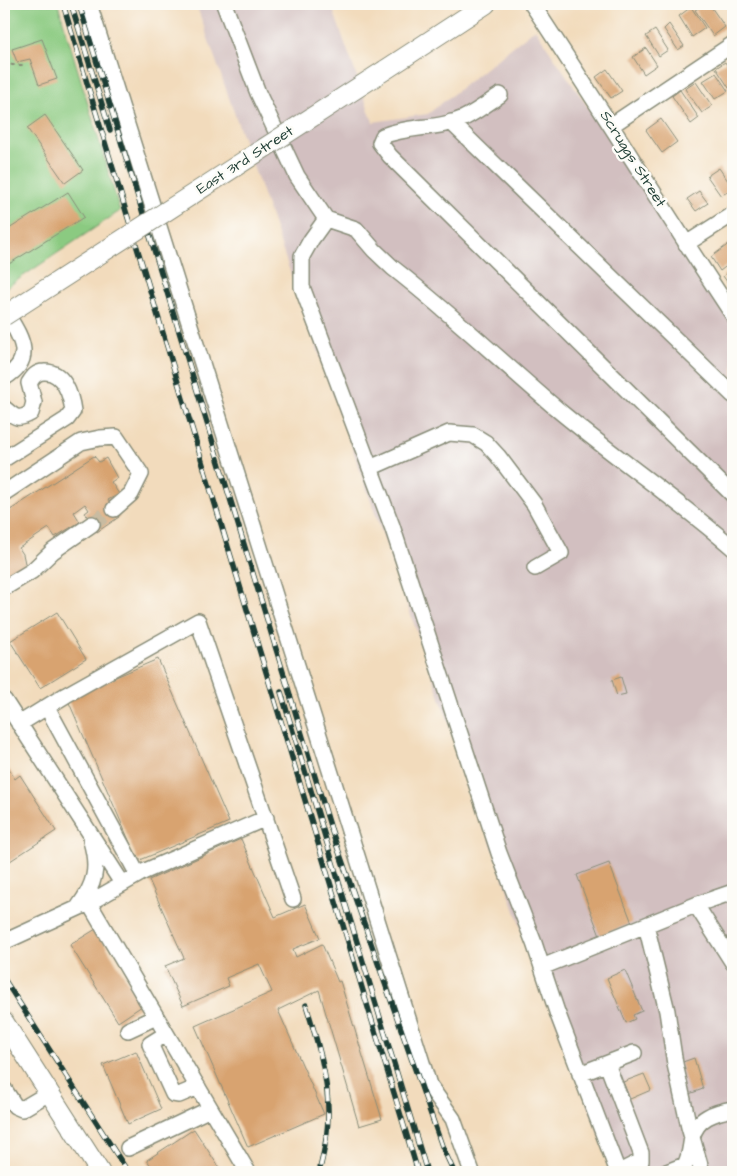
<svg xmlns="http://www.w3.org/2000/svg" width="737" height="1176" font-family="'Architects Daughter',sans-serif">
  <style>
    .industrial { fill: #d2bfc0 }
    .green { fill: #8bca81; stroke: #55845a }
    .building { fill: #d8a370 }
    .lines { fill: none; stroke-linecap: round; stroke-linejoin: round }
    .minor-tunnel { stroke: #c8bba1; stroke-width: 15; stroke-dasharray: 15 8; stroke-linecap: butt }
    .minor-casing { stroke: #888c78; stroke-width: 18 }
    .major-casing { stroke: #888c78; stroke-width: 21 }
    .path { stroke: #888c78; stroke-width: 2; stroke-dasharray: 4 4; stroke-linecap: butt }
    .minor { stroke: #fff; stroke-width: 15 }
    .major { stroke: #fff; stroke-width: 19 }
    .rail-casing { stroke: #1f3d34; stroke-width: 5.5 }
    .rail { stroke: #fdfcf7; stroke-width: 4; stroke-dasharray: 11; stroke-linecap: butt }
    .major-bridge-casing { stroke: #888c78; stroke-width: 21; stroke-linecap: butt }
    .major-bridge { stroke: #fff; stroke-width: 19 }
    .labels { text-anchor: middle; dominant-baseline: central; stroke-width: 5; stroke-linejoin: round; paint-order: stroke }
    .street-label { font-size: 15px; fill: #1f3d34; stroke: #fdfcf7 }
  </style>
  <rect width="100%" height="100%" fill="#fdfcf7"/>
  <filter id="ink" filterUnits="userSpaceOnUse"><feTurbulence type="fractalNoise" baseFrequency=".02" numOctaves="2"/><feDisplacementMap in="SourceGraphic" scale="10" xChannelSelector="R" yChannelSelector="G"/><feConvolveMatrix kernelMatrix="1 2 1 2 8 2 1 2 1" color-interpolation-filters="sRGB"/></filter>
  <filter id="wash" filterUnits="userSpaceOnUse"><feTurbulence type="fractalNoise" baseFrequency=".0096" numOctaves="4" result="noise"/><feDisplacementMap in="SourceGraphic" scale="20" xChannelSelector="R" yChannelSelector="G"/><feGaussianBlur stdDeviation="1.12" result="paint"/><feColorMatrix in="noise" values="0 0 0 0 0 0 0 0 0 0 0 0 0 0 0 0 0 1.4 0 .05"/><feComposite in="paint" operator="in"/></filter>
  <g filter="url(#wash)">
    <rect width="100%" height="100%" fill="#f2dbbc"/>
    <!-- industrial -->
    <path class="industrial" d="M196,4H331L373,122L428,114L535,29L733,322V1172H614L533,962Z"/>
    <!-- green -->
    <path class="green" d="M4,4H58L120,211L4,289Z"/>
    <g id="blocks">
      <!-- building -->
      <path class="building" d="M705,4H709L725,27L713,36L695,10Z
        M691,7L705,28L692,37L679,16Z
        M669,24L684,46L678,50L664,29Z
        M655,30L668,50L659,56L646,36Z
        M42,39L57,79L39,85L30,59L17,62L12,49Z
        M646,48L657,65L644,74L633,57Z
        M725,62L733,74V85L729,88L716,68Z
        M607,69L622,91L611,98L596,77Z
        M716,73L728,91L715,99L703,81Z
        M696,82L712,106L702,113L685,89Z
        M680,90L699,118L691,124L672,96Z
        M45,115L83,170L65,183L27,128Z
        M661,119L677,142L662,153L646,130Z
        M719,168L733,188L721,196L707,176Z
        M699,191L708,203L696,211L687,199Z
        M68,192L84,217L4,267V232Z
        M730,243L733,248V261L720,271L711,257Z
        M733,268V284L730,286L723,276Z
        M94,456L99,462L106,458L117,478L111,482L119,494L108,500L119,517L97,532L85,513L89,510L85,504L74,512L80,522L55,537L49,528L19,548L23,554L26,568L4,582V514Z
        M57,612L86,659L40,688L10,641Z
        M158,659L229,822L138,861L67,698Z
        M621,677L626,694L617,696L612,680Z
        M8,768L15,779L20,775L56,831L4,865V771Z
        M241,839L275,917L305,904L320,938L293,949L296,957L322,944L338,982L340,981L382,1119L359,1126L319,990L278,1010L324,1114L248,1147L195,1026L272,992L259,964L226,978L229,986L183,1006L165,966L184,958L149,880Z
        M609,863L632,923L600,936L577,875Z
        M96,929L142,1006L118,1022L70,945Z
        M625,970L642,1011L633,1015L635,1019L626,1023L607,978Z
        M136,1051L161,1109L128,1124L103,1065Z
        M694,1058L703,1089L689,1094L680,1063Z
        M644,1074L651,1090L630,1099L623,1082Z
        M194,1129L222,1172H155L147,1160Z"/>
    </g>
  </g>
  <g filter="url(#ink)">
    <use href="#blocks" fill-opacity="0" stroke="#888c78" stroke-width="1"/>
    <g class="lines">
      <!-- minor-tunnel -->
      <path class="minor-tunnel" d="M92,524L114,509"/>
      <defs>
        <path id="minor" d="M89,4L429,1085L453,1119L472,1172
          M224,4L258,93L297,176L326,219L311,240L302,256V287L392,526L499,853L534,943L557,1012L618,1172
          M532,4C600,107 665,212 733,315
          M500,95C488,103 476,112 464,118C438,130 409,125 383,136L380,143L390,156L733,495
          M451,122L733,395
          M612,125L733,44
          M326,219L356,229L374,250L393,268C452,314 506,366 563,414C619,460 679,501 733,548
          M686,244L733,214
          M4,309C19,335 38,358 4,378
          M4,408C15,417 17,421 31,413L34,402L29,383C33,377 36,372 44,372C64,371 71,396 73,411L67,419L4,459
          M370,468L449,433L473,435L486,443L498,456L534,504L561,553L535,568
          M4,493L81,442L100,438L116,437L141,474L131,494L114,509
          M4,588L32,571L53,551L92,524
          M4,700L122,883
          M47,707L138,875
          M19,724L66,695L198,621L293,899
          M89,903L248,1172
          M696,905L733,963
          M79,906C95,884 99,868 91,841
          M646,925L667,1011L675,1064L689,1127L702,1172
          M4,942L89,903L143,872L266,818
          M542,967L698,904L733,892
          M128,1030L156,1017
          M166,1034L150,1044L173,1094L179,1095L198,1087
          M607,1064L641,1153V1161L619,1172
          M580,1074L634,1053
          M4,1089L15,1106L22,1109L49,1093
          M128,1148L210,1109
          M667,1172L685,1165C690,1156 690,1148 692,1138C696,1118 715,1112 733,1109"/>
        <path id="major" d="M385,70L486,4
          M4,1022L100,1172"/>
      </defs>
      <!-- minor casing -->
      <use href="#minor" class="minor-casing"/>
      <!-- major casing -->
      <use href="#major" class="major-casing"/>
      <!-- path -->
      <path class="path" d="M4,60L12,65H26"/>
      <!-- minor -->
      <use href="#minor" class="minor"/>
      <!-- major -->
      <use href="#major" class="major"/>
      <defs>
        <path id="rail" d="M63,4L418,1172
          M71,4L110,130
          M79,4L331,829L442,1146L454,1172
          M281,692L427,1172
          M4,979L128,1172
          M306,1005C317,1040 329,1078 328,1115C328,1135 324,1153 319,1172"/>
      </defs>
      <!-- rail casing -->
      <use href="#rail" class="rail-casing"/>
      <!-- rail -->
      <use href="#rail" class="rail"/>
      <defs>
        <path id="major-bridge" d="M4,316L385,70"/>
      </defs>
      <!-- major-bridge casing -->
      <use href="#major-bridge" class="major-bridge-casing"/>
      <!-- major-bridge -->
      <use href="#major-bridge" class="major-bridge"/>
    </g>
  </g>
  <g class="labels">
    <!-- street labels -->
    <g class="street-label">
      <text transform="translate(633 159) rotate(58)">Scruggs Street</text>
      <text transform="translate(245 160) rotate(-33)">East 3rd Street</text>
    </g>
  </g>
  <!-- margin -->
  <rect width="737" height="1176" fill="none" stroke="#fdfcf7" stroke-width="20"/>
</svg>
